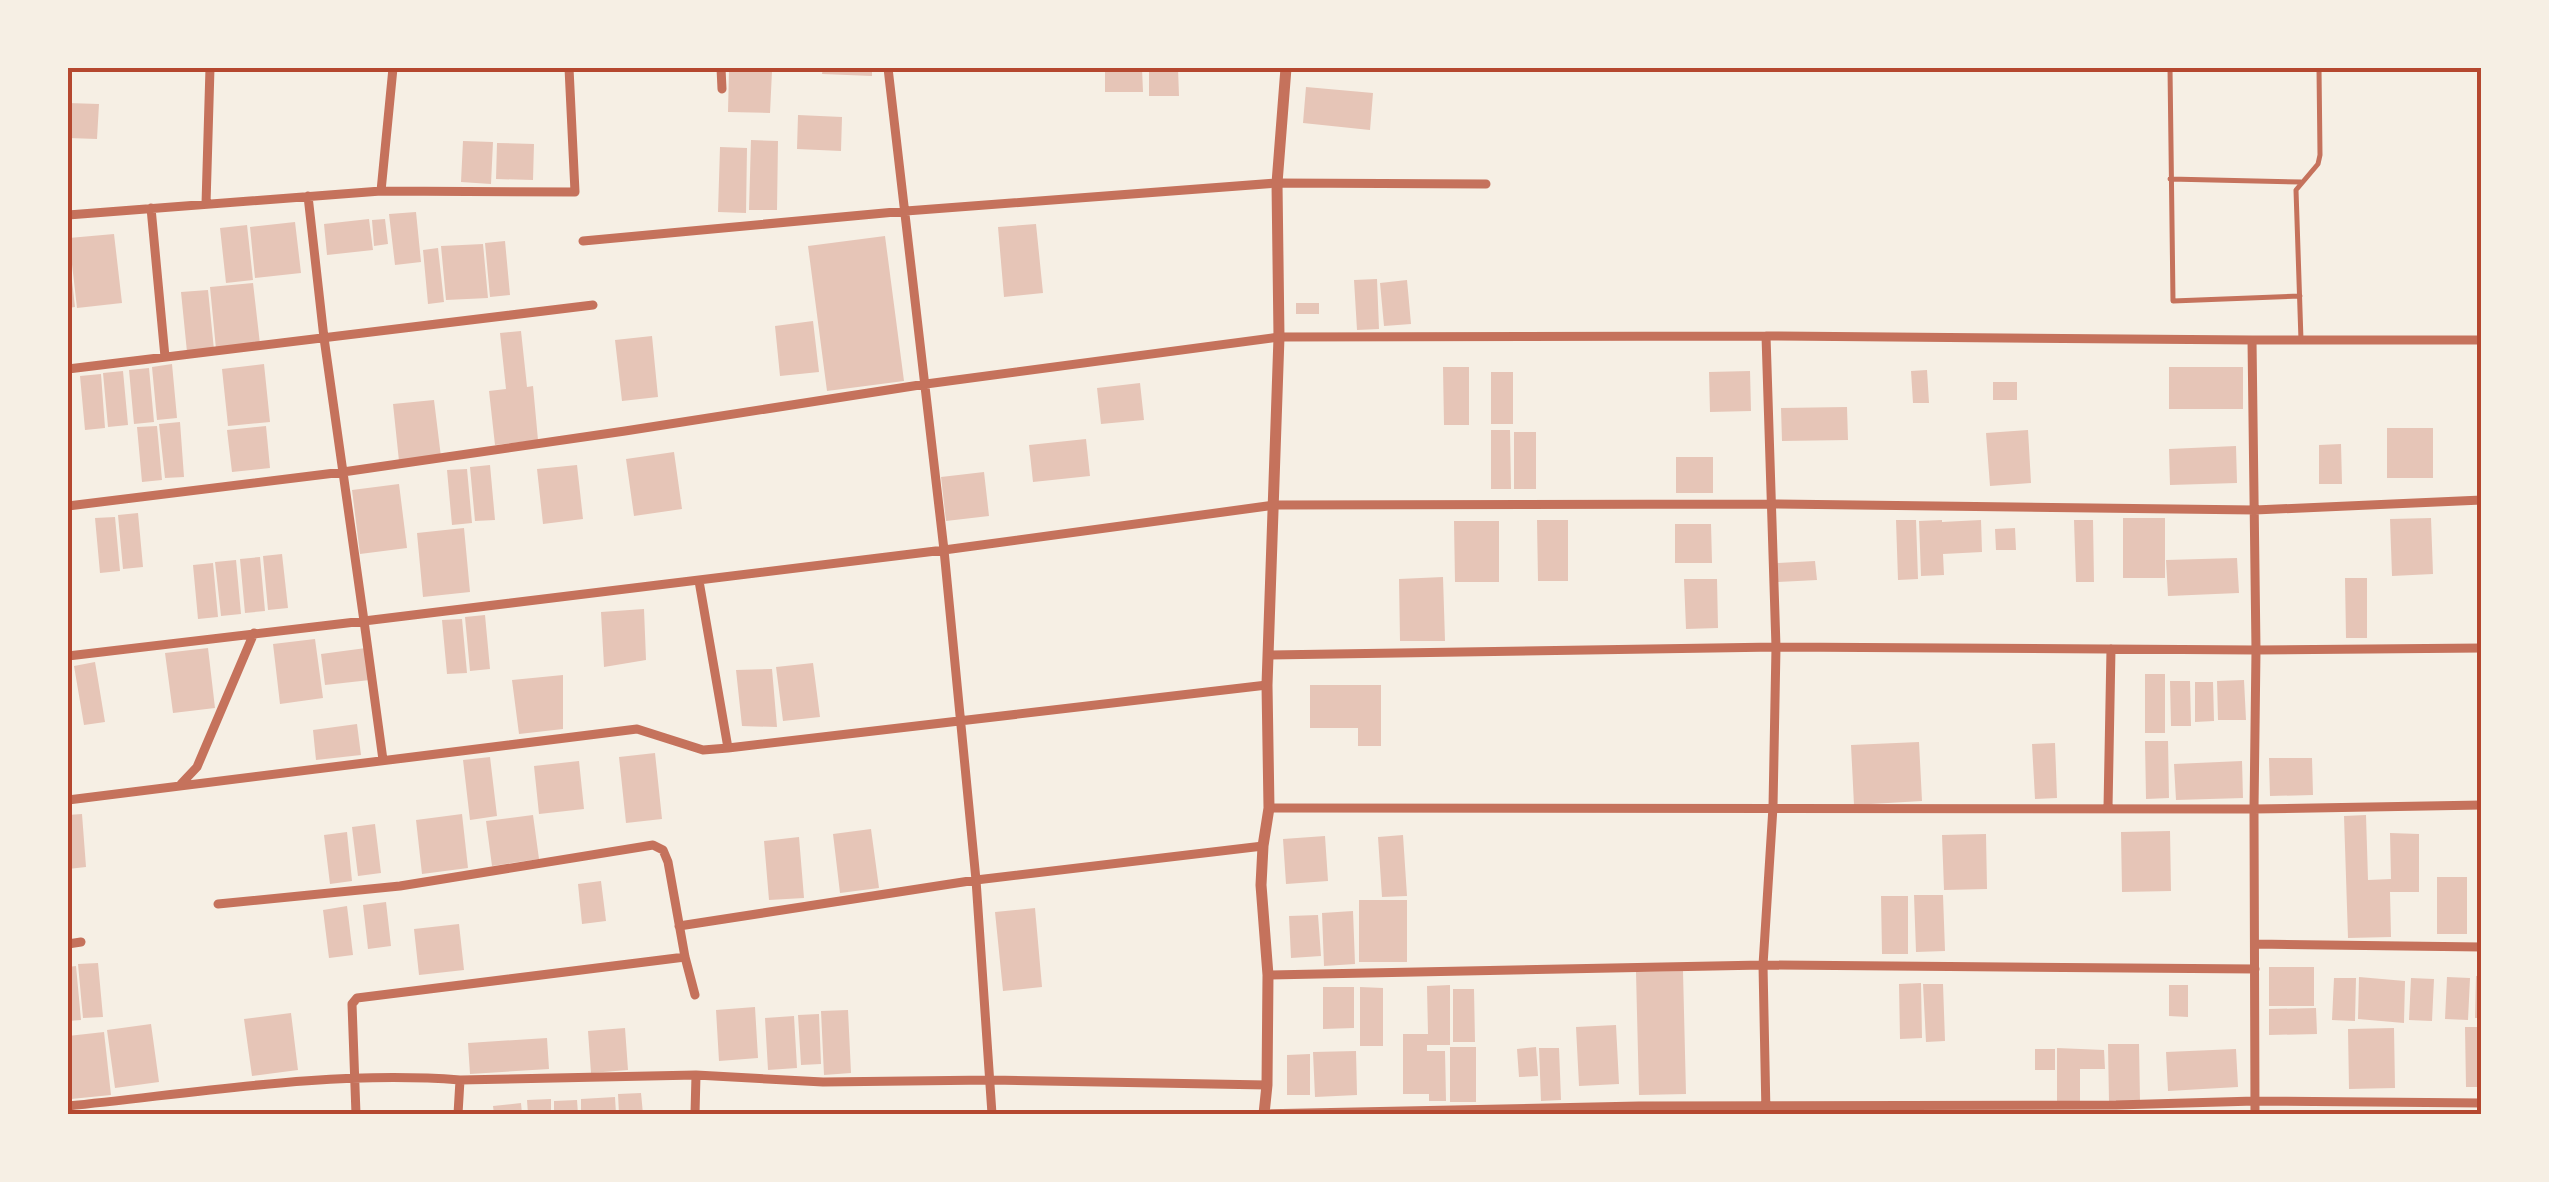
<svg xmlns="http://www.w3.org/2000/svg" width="2549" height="1182" font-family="Cabin,sans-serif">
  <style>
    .building { fill: #e6c5b7 }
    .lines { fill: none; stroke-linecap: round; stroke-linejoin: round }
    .service { stroke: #c5725c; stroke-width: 5 }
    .minor { stroke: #c5725c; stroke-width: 9 }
    .tertiary { stroke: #c5725c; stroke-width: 11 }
    .neatline { fill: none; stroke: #b5482f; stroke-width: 4 }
  </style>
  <rect width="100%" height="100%" fill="#f6efe4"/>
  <!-- building -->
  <path class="building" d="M823,68H872V76L822,74Z
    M1105,68H1142L1143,92H1105Z
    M1149,68H1178L1179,96H1149Z
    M729,70L772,71L770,113L728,112Z
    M1306,87L1373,93L1370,130L1303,123Z
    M68,103L99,104L97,139L68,138Z
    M798,115L842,117L841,151L797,149Z
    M751,140L778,141L777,210H749Z
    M463,141L493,142L491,184L461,182Z
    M497,143L534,144L533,180L496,179Z
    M720,147L747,148L746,213L718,212Z
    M416,212L421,262L395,265L389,214Z
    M369,219L373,250L327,255L324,224Z
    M385,219L388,244L374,246L372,220Z
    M295,222L301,273L255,278L250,227Z
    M1036,224L1043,293L1004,297L998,227Z
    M247,225L253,280L226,283L220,228Z
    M114,234L122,303L77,308L69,238Z
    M885,236L904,381L827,391L808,246Z
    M505,241L510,295L490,297L485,243Z
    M483,244L488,298L446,300L441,246Z
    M438,248L444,302L428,304L423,250Z
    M68,263H70L75,307L68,308Z
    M1377,279L1379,329L1357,330L1354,280Z
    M1407,280L1411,324L1384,326L1380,283Z
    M253,283L260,344L216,349L210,287Z
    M208,290L214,350L187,352L181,292Z
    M1296,303H1319V314H1296Z
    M813,321L819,372L780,376L775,326Z
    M521,331L527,387L533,386L538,440L495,445L489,391L506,389L500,333Z
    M652,336L658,397L622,401L615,340Z
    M172,364L177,418L157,420L152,367Z
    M264,364L270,422L228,426L222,369Z
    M1443,367H1469V425H1444Z
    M2169,367H2243V409H2169Z
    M149,368L154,422L134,424L129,370Z
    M1927,370L1929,403H1913L1911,371Z
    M123,371L128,425L108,427L103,373Z
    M1750,371L1751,411L1710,412L1709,372Z
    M1491,372H1513V424H1491Z
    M101,374L105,428L85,430L80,376Z
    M1993,382H2017V400H1993Z
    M1140,383L1144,420L1101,424L1097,388Z
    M434,400L441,457L399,461L393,404Z
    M1847,407L1848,440L1782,441L1781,408Z
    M180,422L184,477L165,478L159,424Z
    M157,426L162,480L142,482L137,427Z
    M266,426L270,468L232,472L227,430Z
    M2387,428H2433V478H2387Z
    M1491,430H1510L1511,489H1491Z
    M2028,430L2031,483L1990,486L1986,433Z
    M1514,432H1536V489H1514Z
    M1086,439L1090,476L1033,482L1029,445Z
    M2341,444L2342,484H2319V445Z
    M2236,446L2237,483L2170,485L2169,449Z
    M674,452L682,509L634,516L626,459Z
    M1676,457H1713V493H1676Z
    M490,465L495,520L475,521L470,467Z
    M577,465L583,519L543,524L537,469Z
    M467,469L472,523L452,525L447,470Z
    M984,472L989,516L946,521L941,477Z
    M399,484L407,548L360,554L352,490Z
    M138,513L143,567L123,569L118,515Z
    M115,517L120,571L100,573L95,518Z
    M2123,518H2165V578H2123Z
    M2431,518L2433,574L2392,576L2390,519Z
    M1537,520H1568V581H1538Z
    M1896,520H1916L1918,579L1898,580Z
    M1942,520V522L1981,520L1982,552L1943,554L1944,575L1921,576L1919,521Z
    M2074,520H2093L2094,582H2076Z
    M1454,521H1499V582H1455Z
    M1675,524H1711L1712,563H1675Z
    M464,528L470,592L423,597L417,533Z
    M2015,528L2016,550H1996L1995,529Z
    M282,554L288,608L268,610L263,556Z
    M260,557L265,611L245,613L240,559Z
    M2237,558L2239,593L2168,596L2166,560Z
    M236,560L241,614L221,616L215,562Z
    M1815,561L1817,580L1778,582L1777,563Z
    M213,563L218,617L198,619L193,565Z
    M1443,577L1445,641H1400L1399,579Z
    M2345,578H2367V638H2346Z
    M1684,579H1717L1718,628L1686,629Z
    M644,609L646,660L604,667L601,612Z
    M485,615L490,669L470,671L465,617Z
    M462,619L467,673L447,674L442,620Z
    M315,639L323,698L280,704L273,644Z
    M208,648L215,708L173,713L165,653Z
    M366,648L370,680L325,685L321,654Z
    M95,662L105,722L84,725L74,666Z
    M813,663L820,717L783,721L776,667Z
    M772,669L777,727L742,726L736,670Z
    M2145,674H2165V733H2145Z
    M563,675V729L519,734L512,680Z
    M2478,679H2482V742H2478Z
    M2244,680L2246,720H2218L2217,681Z
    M2170,681H2190L2191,726H2171Z
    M2195,682H2213L2214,721L2195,722Z
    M1310,685H1381V746H1358V728H1310Z
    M357,724L361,755L316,760L313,730Z
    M2145,741H2168L2169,798L2146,799Z
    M1919,742L1922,801L1854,805L1851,745Z
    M2055,743L2057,798L2035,799L2032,744Z
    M655,753L662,819L626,823L619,757Z
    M490,757L497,816L470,820L463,760Z
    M2269,758H2312L2313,795L2270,796Z
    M579,761L584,809L539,814L534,766Z
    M2242,761L2243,798L2176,800L2174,764Z
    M82,814L86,867L68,869V815Z
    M462,814L468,868L422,874L416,820Z
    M533,815L539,859L492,866L486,821Z
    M2366,815L2368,880L2391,879L2390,833L2419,834V892H2390L2391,937L2348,938L2344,816Z
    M375,824L381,873L358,876L352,827Z
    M871,829L879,888L840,893L833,834Z
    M2170,831L2171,891L2122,892L2121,832Z
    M347,832L352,881L330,884L324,835Z
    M1986,834L1987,889L1944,890L1942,835Z
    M1403,835L1407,896L1382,897L1378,837Z
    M1325,836L1328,881L1286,884L1283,839Z
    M799,837L804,898L769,900L764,841Z
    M2437,877H2467V934H2437Z
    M601,881L606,921L582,924L578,884Z
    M1914,895H1943L1945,951L1916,952Z
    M1881,896H1908V954H1882Z
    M1359,900H1407V962H1359Z
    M386,902L391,946L368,949L363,905Z
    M347,906L353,955L329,958L323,910Z
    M1035,908L1042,987L1003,991L995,912Z
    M1353,911L1355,964L1324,966L1322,913Z
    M1318,915L1321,956L1291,958L1289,916Z
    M459,924L464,970L419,975L414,929Z
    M98,963L103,1017L83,1018L78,964Z
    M76,966L81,1020L68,1021V967Z
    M2269,967H2314V1006H2269Z
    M1683,971L1686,1094L1639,1095L1636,972Z
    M2476,976H2482V1018H2475Z
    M2359,977L2405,981L2404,1023L2358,1019Z
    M2447,977L2470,978L2468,1020L2445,1019Z
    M2334,978H2356L2355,1021L2332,1020Z
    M2411,978L2434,979L2432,1021L2409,1020Z
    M1921,983L1922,1038L1900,1039L1899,984Z
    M1923,984H1943L1945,1041L1926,1042Z
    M1450,985V1045H1427V1051H1445L1446,1101H1429V1094H1403V1034H1428L1427,986Z
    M2169,985H2188V1017L2169,1016Z
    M1323,987H1354V1028L1323,1029Z
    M1360,987L1383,988V1046H1360Z
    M1453,989H1474L1475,1042H1453Z
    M755,1007L758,1058L719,1061L716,1010Z
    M2316,1008L2317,1034L2269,1035V1009Z
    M848,1010L851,1073L824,1075L821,1011Z
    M291,1013L298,1070L252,1076L244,1019Z
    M819,1014L821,1064L801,1065L798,1015Z
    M794,1016L797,1068L768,1070L765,1018Z
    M151,1024L159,1082L115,1088L107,1030Z
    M1616,1025L1619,1084L1579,1086L1576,1027Z
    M2465,1027H2482V1087H2466Z
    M625,1028L628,1070L591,1073L588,1031Z
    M2394,1028L2395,1088L2349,1089L2348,1029Z
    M104,1032L111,1095L71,1099L68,1071V1036Z
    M547,1038L549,1069L470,1074L468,1043Z
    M2108,1044H2139L2140,1101L2109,1102Z
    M1450,1047H1476V1102H1450Z
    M1536,1047L1538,1076L1519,1077L1517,1049Z
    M1539,1048H1559L1561,1100L1541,1101Z
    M2057,1048L2104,1050L2105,1069H2080V1103H2057Z
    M2035,1049H2055V1070H2035Z
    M2236,1049L2238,1087L2168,1091L2166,1052Z
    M1356,1051L1357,1095L1315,1097L1313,1052Z
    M1310,1054V1095H1287V1055Z
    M641,1093L643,1114H619L618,1094Z
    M615,1097L616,1114H581V1099Z
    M551,1099V1114H528L527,1100Z
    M577,1100L578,1114H554V1101Z
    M521,1103L522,1114H494L493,1106Z"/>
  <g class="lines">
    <!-- service -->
    <path class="service" d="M2170,68L2173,301L2300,296
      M2170,179L2301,182
      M2301,340L2296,190L2318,164L2320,155L2319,68"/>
    <!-- minor -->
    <path class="minor" d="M721,68L722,89
      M888,68L944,550L1275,505L1772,504L2255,510L2482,500
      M381,191L393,68
      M206,204L210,68
      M151,208L165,357
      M68,215L381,191L575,192L569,68
      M583,241L906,211L1277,183L1486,184
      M1766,336L1776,647L1773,807L1763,965L1766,1114
      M2252,340H2482
      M68,369L593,305
      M68,506L343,472L625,431L926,384L1279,337L1766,336L2252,340L2256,650L2254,809L2255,1114
      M699,581L728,748
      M1268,655L1776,647L2256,650L2482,648
      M68,656L364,621L324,338L308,196
      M383,760L364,621L944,550L976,880L992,1114
      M181,784L197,767L254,633
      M68,800L637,729L703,750L728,748L1267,685
      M1269,808L2254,809L2482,805
      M2108,808L2111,649
      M218,904L400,886L653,845L663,850L668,862L685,957L695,995
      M679,926L976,880L1263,846
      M68,944L81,942
      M2255,944L2482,947
      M1268,975L1763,965L2255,969
      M68,1106C197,1093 329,1070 460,1080
      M356,1114L352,1004L357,998L685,957
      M458,1114L460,1080L696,1075L823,1082L991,1080L1267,1085
      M695,1114L696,1075
      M1264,1114L1639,1106L2116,1105L2255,1101L2482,1103"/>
    <!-- tertiary -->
    <path class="tertiary" d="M1264,1114L1267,1085L1268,975L1261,885L1263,846L1269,808L1267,685L1279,337L1277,183L1286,68"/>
  </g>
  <!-- border -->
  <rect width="2549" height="1182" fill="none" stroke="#f6efe4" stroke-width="140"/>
  <rect x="70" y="70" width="2409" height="1042" class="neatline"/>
</svg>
